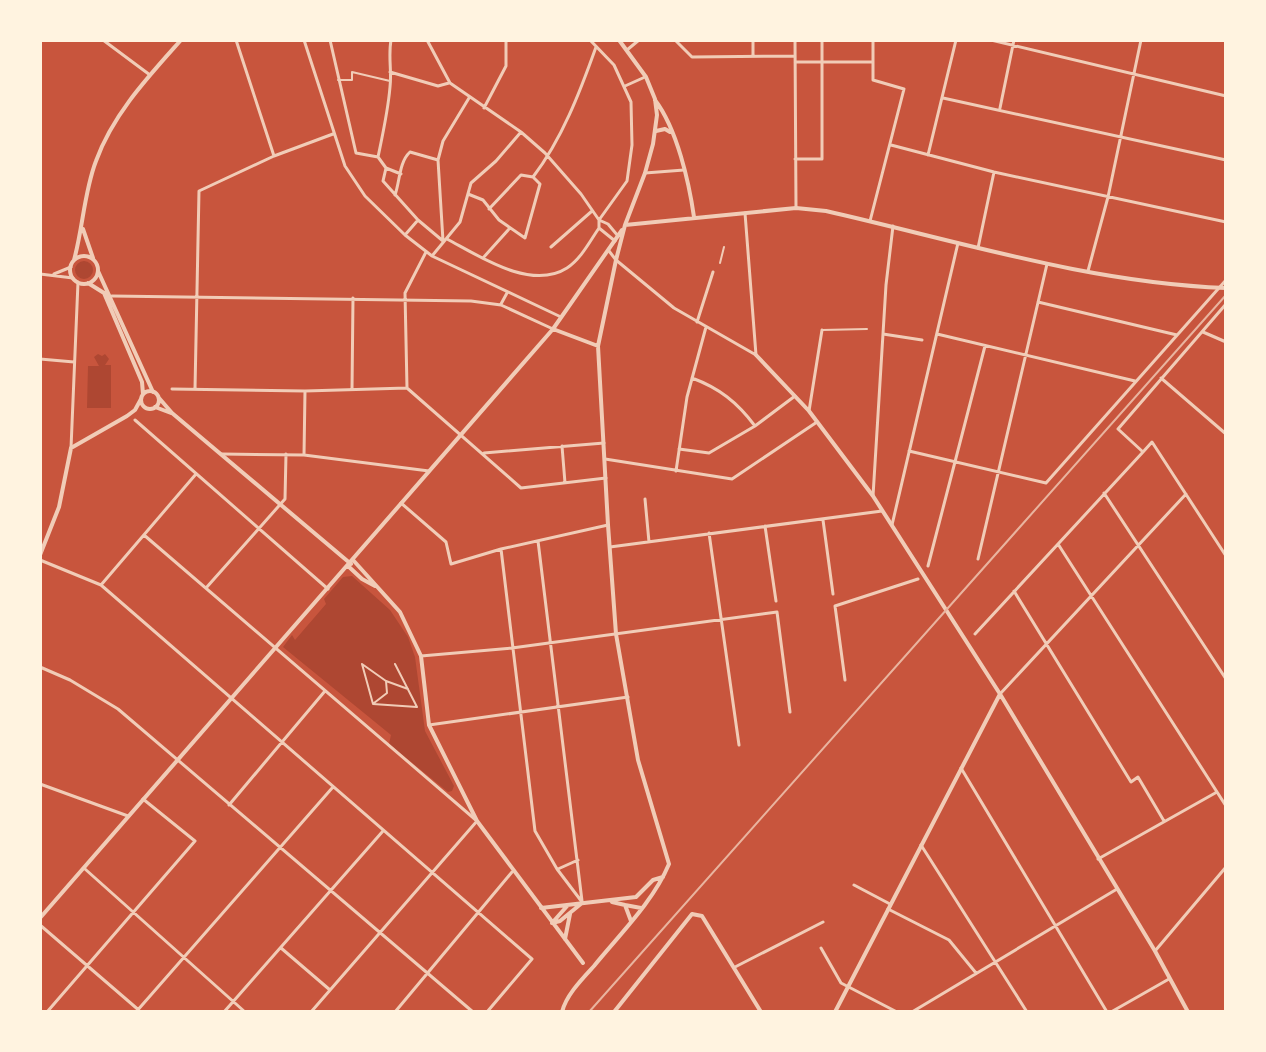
<svg xmlns="http://www.w3.org/2000/svg" width="1266" height="1052" font-family="'Space Grotesk',sans-serif">
  <style>
    .green { fill: #ae4732 }
    .lines { fill: none; stroke-linecap: round; stroke-linejoin: round }
    .pedestrian { stroke: #f1ccb7; stroke-width: 2 }
    .minor { stroke: #f1ccb7; stroke-width: 3 }
    .tertiary { stroke: #f1ccb7; stroke-width: 4 }
    .rail { stroke: #e9b49f; stroke-width: 2 }
  </style>
  <rect width="100%" height="100%" fill="#c8553d"/>
  <!-- green -->
  <path class="green" d="M75 270a9 9 0 1 1 18 0a9 9 0 1 1-18 0Z
    M98,354L102,356L105,354L109,359L105,365H111V408H87L88,366H99L94,357Z
    M352,576L390,610L408,637L415,657L425,731L454,786L452,791L448,792L389,744L391,735L283,647L292,635L295,640L326,604L324,599L343,577Z"/>
  <g class="lines">
    <!-- pedestrian -->
    <path class="pedestrian" d="M338,80H352V72L390,81
      M720,263L724,247
      M822,330L867,329
      M395,664L417,707L373,704L362,664L386,681L408,689
      M374,703L387,693L386,681"/>
    <!-- minor -->
    <path class="minor" d="M103,40L150,75
      M236,40L274,156
      M304,40L345,166L365,196L405,235
      M330,40L356,153L378,157
      M391,40C388,57 392,71 390,87C388,111 383,133 378,157L386,168L383,181L418,220
      M427,40L450,83L521,132L545,153L581,194L599,220V228L615,241
      M590,40L614,65L631,102L632,145L627,181L599,220
      M675,40L692,57L795,56
      M753,40V56
      M795,40L796,208
      M991,40L1226,96
      M627,50L639,40
      M795,62H873
      M390,72L438,86L449,83
      M625,86L645,77
      M943,98L1226,160
      M484,108L506,66V40
      M1000,108L1014,40
      M891,145L994,172L1226,222
      M928,155L956,40
      M795,159H822V40
      M386,168L401,174
      M645,173L684,170
      M468,194L483,200L499,220L525,238L540,184L533,177C562,139 580,92 596,47
      M395,195C400,181 399,162 410,152L438,160
      M489,209L521,175L533,177
      M745,213L756,355
      M599,220L608,224L618,236
      M870,221L904,89L873,80V40
      M447,239C479,256 531,291 567,268C581,259 590,241 599,228
      M443,241L418,220L405,235L432,256L460,222L471,183L496,161L521,132
      M443,241L438,160L443,141L469,98
      M551,247L592,211
      M978,248L994,172
      M609,251L616,260L674,308L756,355
      M426,252L405,293L407,388L521,488L606,478
      M432,256L561,317
      M483,258L509,229
      M1088,271L1108,197L1141,40
      M40,274L73,278
      M54,274L71,267
      M112,296L471,301L501,305L553,329
      M1038,302L1177,335
      M501,304L507,293
      M1226,304L1118,429L1143,452L1152,442L1226,556
      M697,322L713,272
      M1203,332L1226,342
      M883,334L922,340
      M937,334L1135,381
      M40,359L74,362
      M692,378C719,388 737,402 755,426
      M1161,378L1226,434
      M172,389L305,391L407,388
      M195,389L199,191L274,156L333,134
      M352,389L353,298
      M809,411L822,330
      M135,420L328,589
      M562,446L565,483
      M71,448L78,282
      M679,449L709,453L755,426L795,396
      M909,451L1046,483L1226,280
      M484,453L604,443
      M222,454L304,455L429,471
      M304,455L305,391
      M605,459L732,479L817,422
      M676,471L687,397L706,327
      M1104,493L1226,679
      M873,496L886,285L893,226
      M645,499L649,542
      M401,503L446,542L451,564L501,549L608,525
      M823,520L833,594
      M892,525L958,243
      M765,526L776,601
      M709,533L739,745
      M144,535L477,821L311,1012
      M538,541L582,901
      M1058,544L1226,806
      M610,547L882,511
      M501,549L535,831L557,869L582,902
      M978,559L1047,264
      M40,560L101,585L532,959L487,1012
      M928,566L985,346
      M101,585L196,474
      M206,588L285,499L286,454
      M1014,591L1131,782L1138,777L1164,821
      M975,634L1143,452
      M421,656L512,648L777,612L790,712
      M40,667L70,680L118,709L473,1012
      M845,680L835,606L918,579
      M1000,694L1186,494
      M429,725L628,697
      M961,768L1107,1012
      M40,784L128,816
      M229,805L325,691
      M921,845L1027,1012
      M1098,859L1217,792
      M85,869L245,1012
      M558,869L578,860
      M854,885L890,904
      M888,909L949,940L976,973
      M40,925L141,1012
      M281,948L330,990
      M821,948L841,983L897,1012
      M1155,951L1226,867
      M735,967L823,922
      M47,1012L195,841L143,799
      M136,1012L333,787
      M224,1012L383,831
      M395,1012L512,872
      M912,1012L1117,889
      M1111,1012L1169,979"/>
    <!-- tertiary -->
    <path class="tertiary" d="M655,100C677,129 689,182 694,217
      M656,131L665,129L670,132
      M625,225L796,208L826,211C958,241 1090,283 1226,288
      M83,229L93,258
      M70 270a14 14 0 1 1 28 0a14 14 0 1 1-28 0Z
      M74,260C83,228 84,192 96,161C113,114 148,77 181,40
      M98,271L153,392
      M88,283L104,293L142,382L143,394
      M553,329L598,346
      M756,355L809,411L873,496L1000,694L1155,951L1188,1012
      M141 400a9 9 0 1 1 18 0a9 9 0 1 1-18 0Z
      M159,398L172,413L351,564
      M155,407L171,413
      M40,555L59,507L71,448L127,416L135,410L141,399
      M353,560L400,612L421,656L429,725L477,821L583,963
      M348,566L362,579L375,586
      M612,902L625,905L631,921
      M625,905L641,908
      M541,908L636,897L653,880L663,877
      M40,918L553,329L622,230
      M552,923L560,921L582,903
      M552,923L568,905
      M565,939L570,914
      M562,1012C566,995 583,978 594,966C620,934 653,902 669,864L638,760L616,634L608,525L598,346L616,260L625,225L645,173L653,144L657,115L655,99L646,77L619,40
      M614,1012L692,914L702,916L761,1012
      M835,1012L1000,694"/>
    <!-- rail -->
    <path class="rail" d="M589,1012L1226,295"/>
  </g>
  <!-- border -->
  <rect width="1266" height="1052" fill="none" stroke="#fff3e0" stroke-width="84"/>
</svg>
